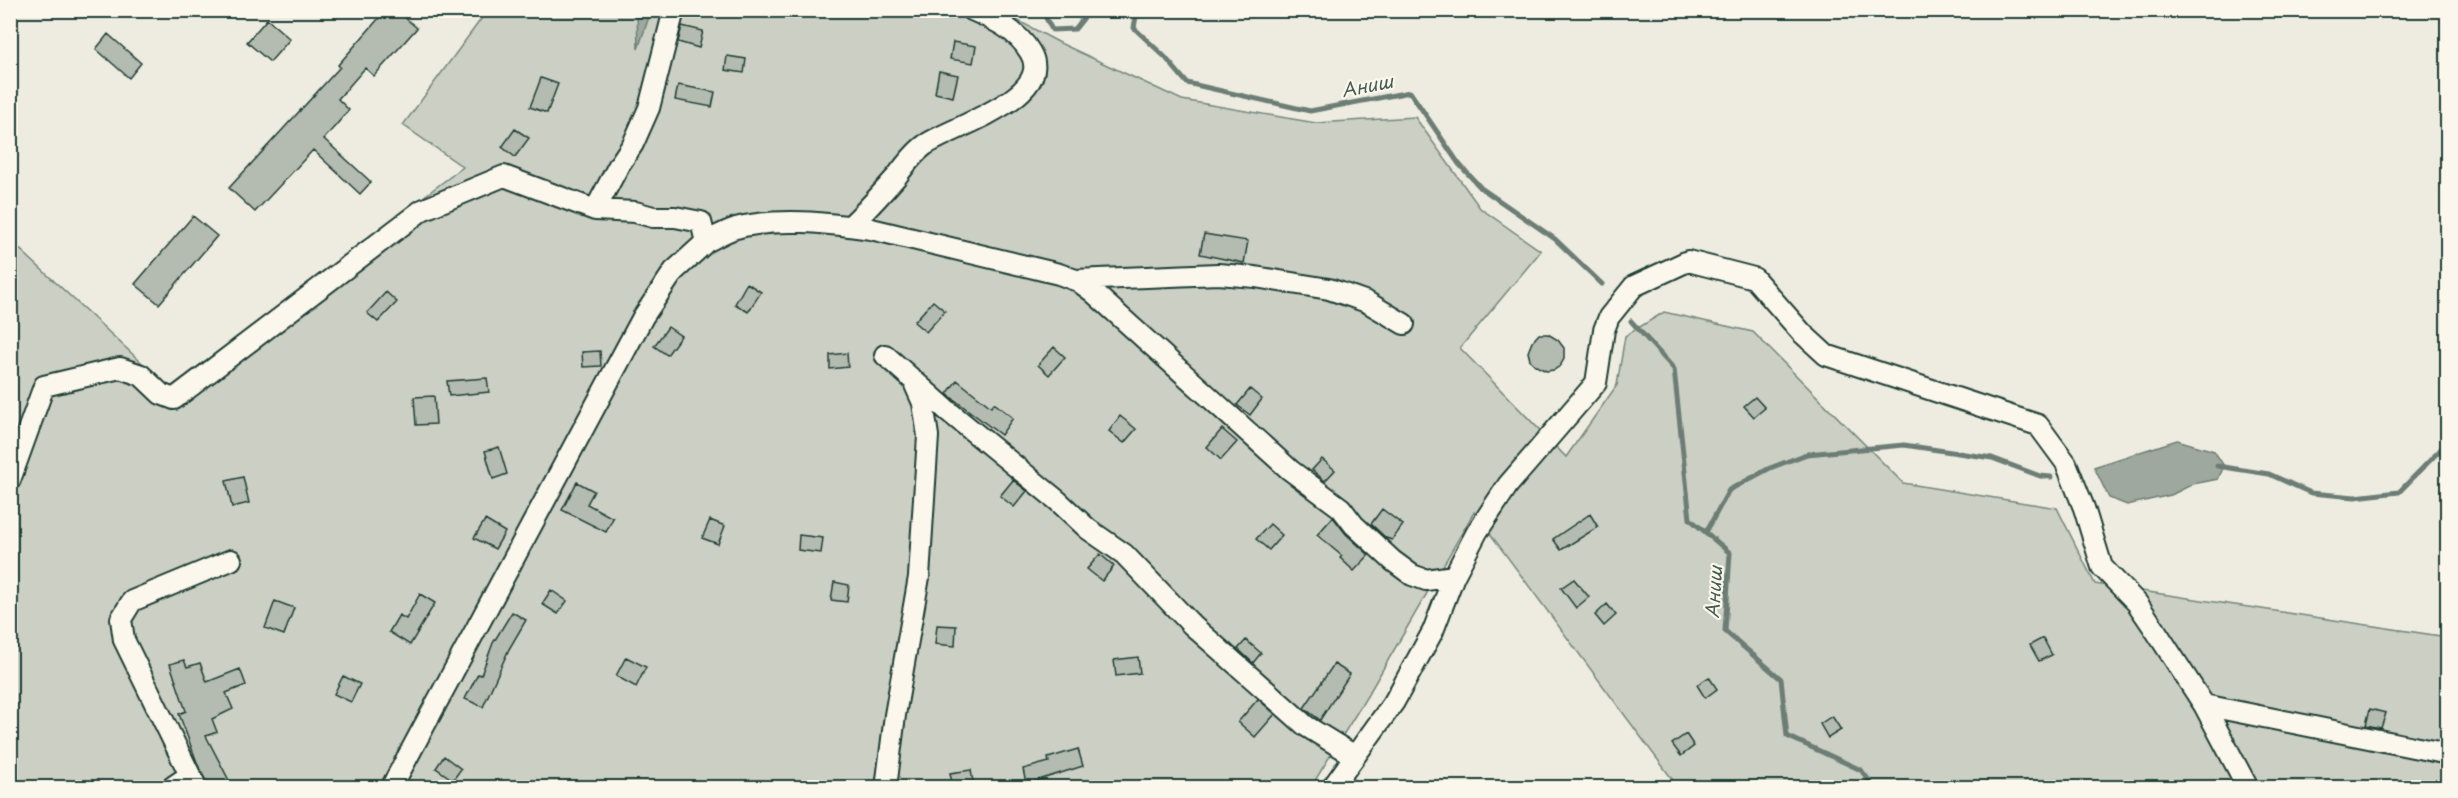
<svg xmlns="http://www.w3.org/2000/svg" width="2458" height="798" font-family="'Playpen Sans',sans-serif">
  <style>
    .green { fill: #cbcfc4; stroke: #75867c; stroke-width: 1.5 }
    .water { fill: #9fa89f; stroke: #6c7d74; stroke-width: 1.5 }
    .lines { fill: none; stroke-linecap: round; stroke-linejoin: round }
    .stream { stroke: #6c7d74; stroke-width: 5 }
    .building { fill: #b4bbb0; stroke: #1f3d34; stroke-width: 1.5 }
    .minor-casing { stroke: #1f3d34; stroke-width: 24 }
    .minor { stroke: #fbf7ec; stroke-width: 20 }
    .labels { text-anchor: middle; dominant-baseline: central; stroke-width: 4.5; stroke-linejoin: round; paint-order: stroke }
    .water-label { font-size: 18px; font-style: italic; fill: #455d54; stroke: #fbf7ec }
  </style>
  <rect width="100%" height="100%" fill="#eeece1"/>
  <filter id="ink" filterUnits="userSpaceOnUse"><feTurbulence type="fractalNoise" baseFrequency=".0167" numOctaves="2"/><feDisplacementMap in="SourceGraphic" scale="12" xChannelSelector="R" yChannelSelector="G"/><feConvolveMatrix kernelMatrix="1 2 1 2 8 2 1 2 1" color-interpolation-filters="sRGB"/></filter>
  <g filter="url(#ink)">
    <!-- green -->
    <path class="green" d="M487,11H1000L1062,44L1182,100L1316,123L1415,117L1480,208L1541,251L1460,348L1566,457L1617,385L1625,336L1664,312L1753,332L1903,483L2057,508L2095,584L2447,637V787H1678L1474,512L1372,688L1311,787H11L10,240L169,388L463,167L403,125Z"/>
    <!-- water -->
    <path class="water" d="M637,10L651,11L638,49Z
      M2177,440L2214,451L2224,466L2218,479L2193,484L2171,495L2127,505L2109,498L2094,467Z"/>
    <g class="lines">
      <!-- stream -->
      <path class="stream" d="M1042,10L1052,30L1075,29L1090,10
        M1137,10L1134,28L1165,57L1187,83L1310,111L1410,92L1459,164L1481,188L1555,239L1602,284
        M1631,321L1674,369L1690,519L1730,553L1725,631L1781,679L1787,736L1861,770L1875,788
        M2217,466L2269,474L2311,493L2355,497L2399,492L2448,442
        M1706,532L1729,490L1770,468L1807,454L1904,445L1992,458L2040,476L2051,477"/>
    </g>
    <!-- building -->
    <path class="building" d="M386,10H396L417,28L374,76L365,68L338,99L349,110L324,139L371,182L360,194L313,150L255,212L229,188L340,67L338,65Z
      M267,19L290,39L270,62L247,42Z
      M682,26L703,31L699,48L678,42Z
      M108,34L141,63L129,78L96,49Z
      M953,42L976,46L973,63L950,59Z
      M727,56L746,59L744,73L725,70Z
      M939,71L958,75L953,97L935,93Z
      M541,78L558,84L547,113L530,107Z
      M678,85L715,92L712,107L675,100Z
      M515,129L529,138L515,157L502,147Z
      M193,216L217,236L159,304L135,284Z
      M1204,234L1248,241L1244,263L1200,254Z
      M747,283L761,292L748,312L735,304Z
      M386,292L397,302L378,322L367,313Z
      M933,301L945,311L926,332L914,322Z
      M668,327L681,336L667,355L654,346Z
      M1539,334H1548L1558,340L1564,348V359L1560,366L1554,370L1546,371L1536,366L1530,360L1528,352L1532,342Z
      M1054,347L1065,357L1049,375L1038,365Z
      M600,351L601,366L583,367L582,352Z
      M847,353L848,367L830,369V355Z
      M487,378L489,392L449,396L447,381Z
      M957,380L991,407L994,403L1013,418L1001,435L947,394Z
      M1250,389L1262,399L1250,415L1237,405Z
      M434,396L436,424L416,425L414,397Z
      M1755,397L1765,408L1754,417L1744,406Z
      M1120,416L1136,429L1124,443L1109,431Z
      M1222,429L1237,442L1221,460L1207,447Z
      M499,447L507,474L493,479L485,451Z
      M1322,459L1335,470L1325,481L1312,470Z
      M243,477L249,503L232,507L226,481Z
      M1013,480L1027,491L1014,507L1000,496Z
      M577,482L594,491L587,504L613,518L606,532L562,510Z
      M1382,509L1403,525L1392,540L1386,538L1371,524Z
      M1590,514L1598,527L1561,550L1553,539Z
      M1333,517L1346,534L1369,555L1354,571L1340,558L1342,556L1317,535Z
      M485,520L505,532L495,549L474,538Z
      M710,520L725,526L718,544L702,538Z
      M1270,524L1282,535L1269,550L1256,539Z
      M799,535L823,538L821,553L798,550Z
      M1100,554L1114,566L1102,581L1087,569Z
      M1574,579L1589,597L1576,608L1561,588Z
      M834,582L849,585L847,602L831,600Z
      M551,590L567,601L558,614L542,604Z
      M420,594L435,603L410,645L389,632L399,615L406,619Z
      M275,601L294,608L284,635L265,628Z
      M1607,604L1616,615L1604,626L1595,615Z
      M512,612L526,620L509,649L483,707L465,699L478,674L481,675L493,643Z
      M937,625L956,626L955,646L935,644Z
      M2043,638L2052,655L2039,661L2030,645Z
      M1246,640L1261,653L1253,663L1238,649Z
      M626,657L646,667L636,687L616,676Z
      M1138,657L1140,673L1116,676L1114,660Z
      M184,660L187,667L200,663L207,682L240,669L246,685L226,693L233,709L212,719L217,732L206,736L233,788H209L198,765L179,714L186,711L170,664Z
      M1334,664L1350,674L1320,720L1304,708Z
      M343,676L360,684L351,702L334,694Z
      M1709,677L1717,689L1705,698L1697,685Z
      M1258,699L1275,714L1255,737L1238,722Z
      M2370,709L2386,713L2381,728L2366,725Z
      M1832,716L1841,730L1828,738L1820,724Z
      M1686,734L1694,746L1681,756L1672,744Z
      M1078,749L1083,766L1026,784L1023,769L1049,762L1048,758Z
      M444,756L461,769L453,780L436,768Z
      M971,770L974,788H953L950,773Z"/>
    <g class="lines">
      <defs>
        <path id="minor" d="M850,226C867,210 882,193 897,176C905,165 914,153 925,145C951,127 1057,97 1030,52C1017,30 995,20 972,10
          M706,242C716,237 726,231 736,228C779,217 828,223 871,229L1059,274L1078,281L1093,292L1290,470L1341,508L1354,525L1393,561L1412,575L1426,580L1454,576
          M1075,280L1218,274L1255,277L1329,289L1347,295L1367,302L1404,324
          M885,355L948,411L1058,501L1088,529L1124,554L1192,625L1306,726L1355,756
          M10,480L44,386L120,368L141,375L161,394L174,399L422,210L504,176L595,210
          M2204,705L2448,754
          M190,775L124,640L121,619L132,601L231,560
          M171,788L190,775L197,788
          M391,788L643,317L674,271L706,242L701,222L675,217H653L635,212L595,210L619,165L633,144L649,108L674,10
          M886,788L895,715L919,577L928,436L923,403L915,385
          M1332,788L1394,702L1433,631L1454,576L1477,532L1508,485L1596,383L1604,330L1609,317L1634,286L1688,261L1754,278L1802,333L1826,355L2038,425L2066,463L2084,508L2102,567L2137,603L2152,625L2204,705L2248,788"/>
      </defs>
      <!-- minor casing -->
      <use href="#minor" class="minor-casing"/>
      <!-- minor -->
      <use href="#minor" class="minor"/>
    </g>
  </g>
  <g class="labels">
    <!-- water labels -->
    <g class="water-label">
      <text transform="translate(1367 85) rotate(-11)">Аниш</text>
      <text transform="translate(1713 592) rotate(-86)">Аниш</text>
    </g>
  </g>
  <!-- margin -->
  <rect width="2458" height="798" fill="none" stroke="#fbf7ec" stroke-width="36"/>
  <rect x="18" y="18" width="2422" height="762" fill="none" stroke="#1f3d34" stroke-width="2" filter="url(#ink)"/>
</svg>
